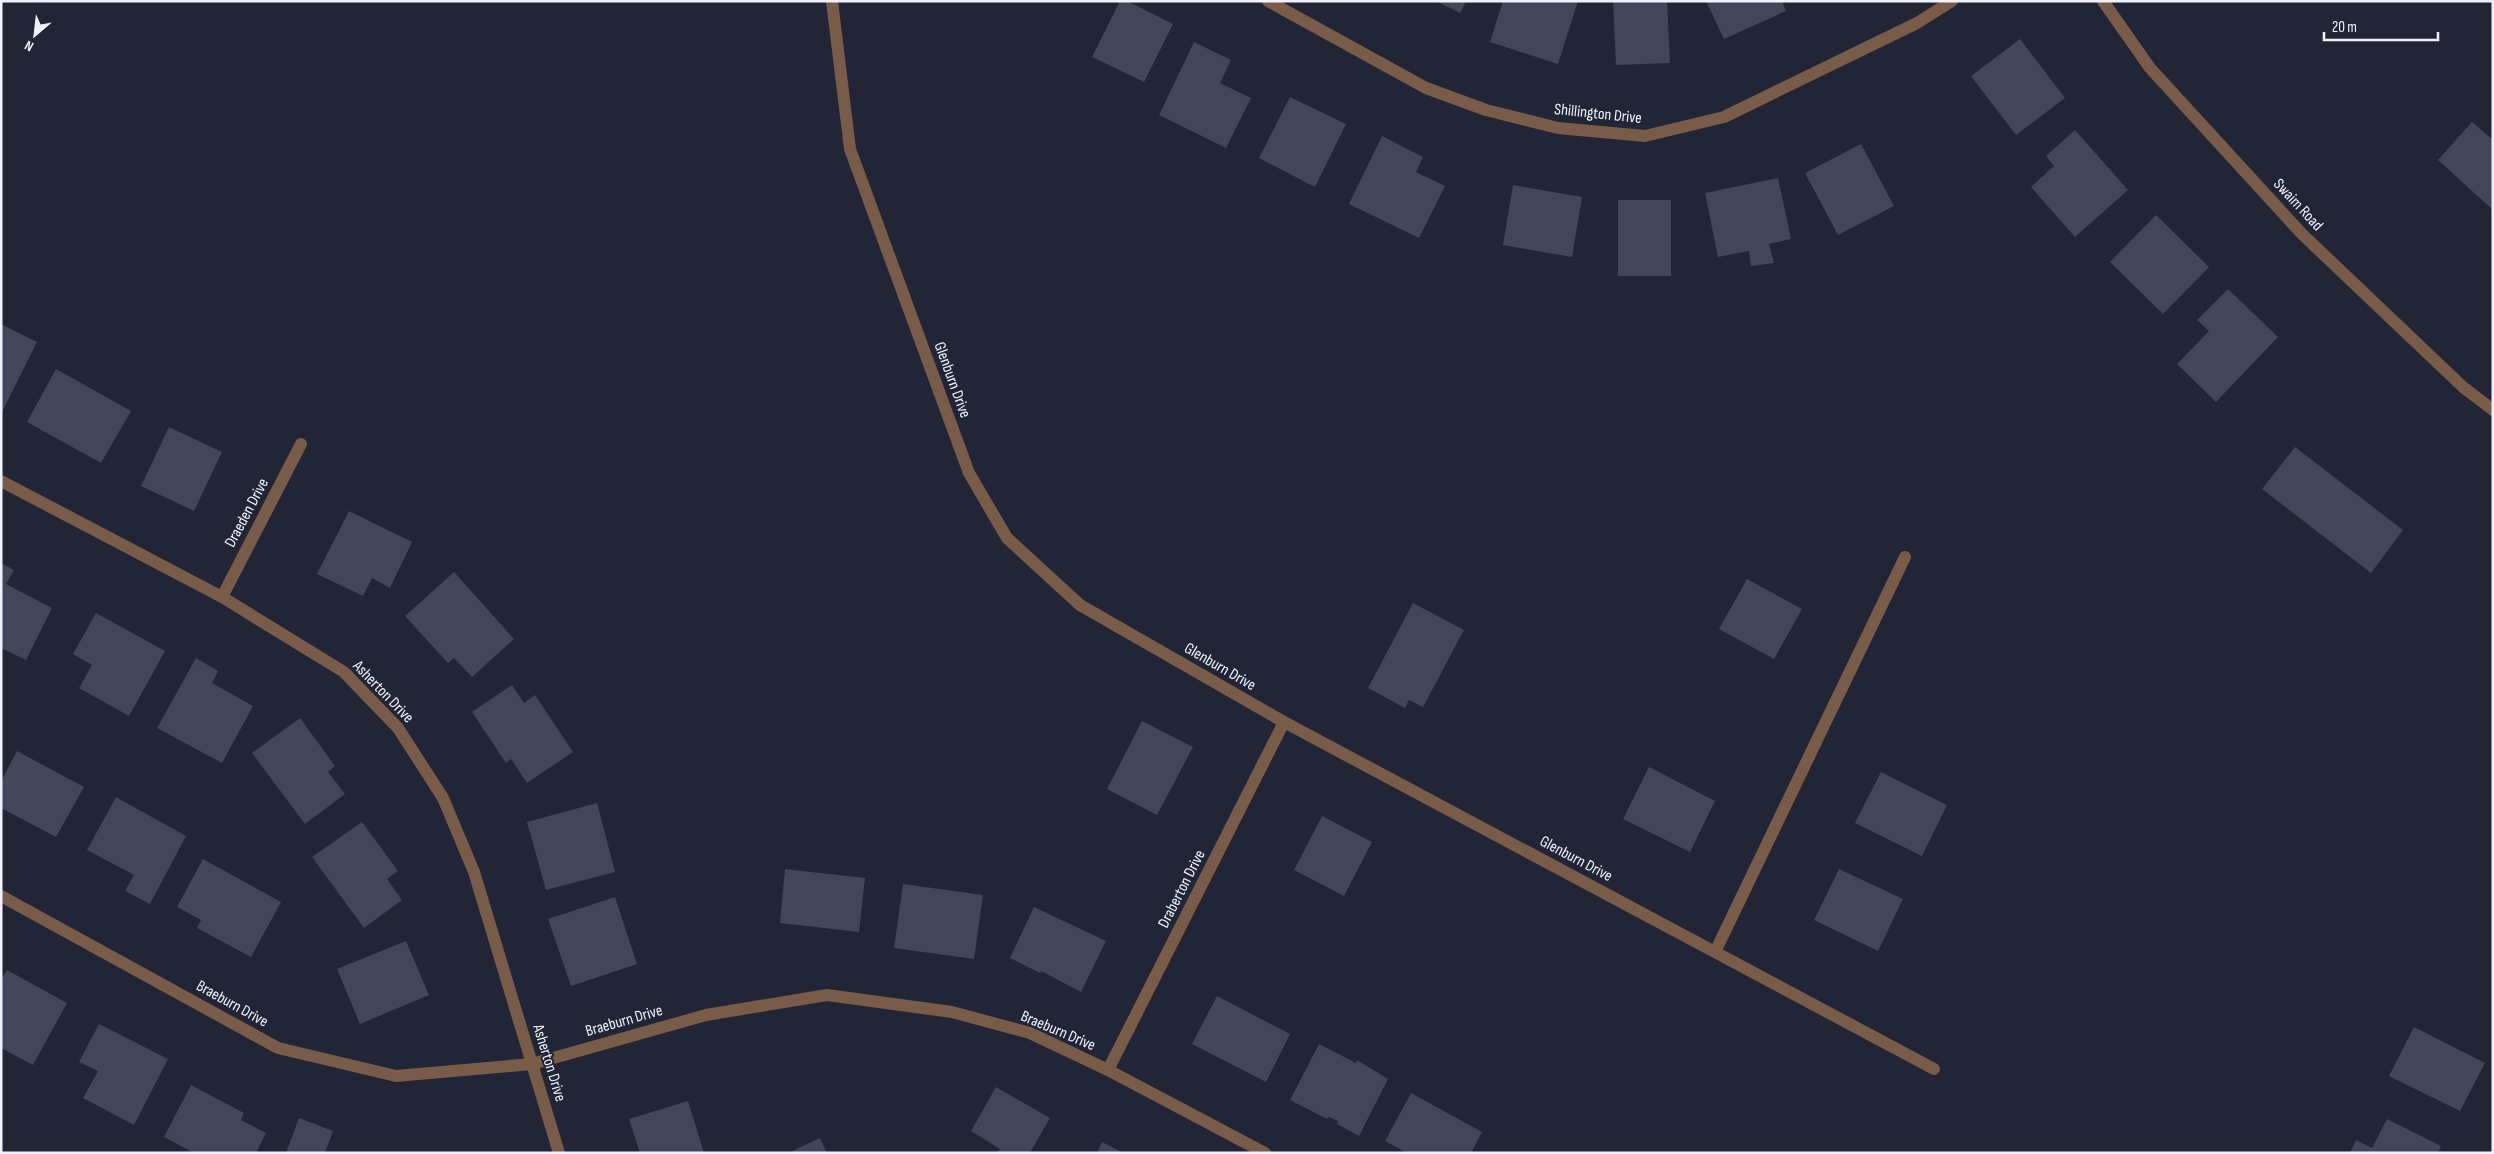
<svg xmlns="http://www.w3.org/2000/svg" width="2494" height="1154" font-family="'Sofia Sans Condensed',sans-serif">
  <style>
    .building { fill: #414658 }
    .lines { fill: none; stroke-linecap: round; stroke-linejoin: round }
    .minor { stroke: #795b49; stroke-width: 12 }
    .labels { text-anchor: middle; dominant-baseline: central; stroke-width: 4; stroke-linejoin: round; paint-order: stroke }
    .street-label { font-size: 16px; fill: #f0f3ff; stroke: #212535 }
  </style>
  <rect width="100%" height="100%" fill="#212535"/>
  <!-- building -->
  <path class="building" d="M1120,1H1127L1173,24L1144,82L1092,57Z
    M1436,1H1466L1460,13Z
    M1503,1H1578L1558,64L1490,42Z
    M1613,1H1667L1670,63L1616,65Z
    M1706,1H1782L1786,11L1724,39Z
    M2020,39L2065,98L2016,135L1971,76Z
    M1194,42L1231,60L1220,83L1251,98L1226,148L1159,115Z
    M1290,97L1346,124L1315,187L1259,158Z
    M2472,122L2493,140V210L2438,160Z
    M2075,130L2128,190L2075,237L2031,187L2054,166L2046,156Z
    M1382,136L1423,157L1416,172L1445,186L1419,238L1349,204Z
    M1861,144L1894,206L1838,235L1805,173Z
    M1778,178L1791,239L1769,244L1774,263L1751,266L1749,251L1718,257L1705,193Z
    M1513,185L1582,197L1572,257L1503,245Z
    M1618,200H1671V276H1618Z
    M2156,215L2209,267L2163,314L2110,262Z
    M2228,289L2278,337L2216,402L2177,364L2209,331L2197,320Z
    M1,324L37,342L1,414Z
    M56,369L131,411L101,463L27,422Z
    M169,427L222,452L194,511L141,486Z
    M2295,447L2403,530L2371,573L2262,489Z
    M349,511L412,542L390,588L372,578L363,596L317,574Z
    M1,563L14,570L6,584L52,608L26,660L1,648Z
    M454,572L514,639L472,677L454,658L448,663L405,616Z
    M1747,579L1802,609L1774,659L1719,629Z
    M1413,603L1464,630L1423,707L1409,700L1405,708L1368,688Z
    M96,613L165,651L129,716L79,688L92,665L73,654Z
    M196,658L218,671L212,683L253,706L222,763L157,728Z
    M512,685L524,703L535,695L573,752L527,783L511,759L506,763L472,712Z
    M300,718L335,766L328,772L345,794L305,824L252,753Z
    M1142,721L1193,747L1157,815L1107,789Z
    M17,751L84,787L56,837L1,808V781Z
    M1649,767L1715,801L1690,852L1623,819Z
    M1881,772L1947,805L1922,856L1855,823Z
    M116,797L186,836L150,904L125,891L134,875L87,850Z
    M597,803L615,872L546,890L527,822Z
    M1322,816L1372,842L1344,896L1294,870Z
    M362,822L398,871L387,879L402,900L364,928L312,857Z
    M203,859L281,902L251,957L197,928L201,920L177,907Z
    M785,869L865,878L859,932L780,923Z
    M1839,869L1903,899L1878,951L1814,920Z
    M903,884L983,895L974,959L894,948Z
    M615,897L637,964L571,986L548,919Z
    M1034,907L1106,941L1081,992L1041,971L1040,973L1010,958Z
    M406,941L429,995L360,1024L337,969Z
    M7,970L67,1003L33,1065L1,1048V980Z
    M1217,996L1290,1034L1266,1082L1192,1044Z
    M99,1024L168,1059L134,1125L83,1098L98,1071L79,1062Z
    M2414,1027L2485,1063L2460,1111L2389,1076Z
    M1319,1044L1356,1063L1357,1060L1388,1079L1359,1136L1337,1124L1338,1121L1329,1117L1327,1119L1290,1100Z
    M191,1085L244,1113L241,1120L266,1133L256,1153H194L164,1137Z
    M996,1087L1050,1118L1030,1153H998L1000,1149L971,1131Z
    M1411,1093L1482,1132L1471,1153H1407L1385,1141Z
    M688,1101L704,1153H640L629,1119Z
    M299,1118L333,1131L325,1153H286Z
    M2387,1119L2441,1146L2438,1153H2350L2356,1140L2372,1148Z
    M820,1138L827,1153H788Z
    M1102,1142L1124,1153H1097Z"/>
  <g class="lines">
    <!-- minor -->
    <path class="minor" d="M832,1L850,149L969,473L1007,538L1080,605L1284,722L1934,1069
      M1268,1L1426,88L1486,110L1558,128L1645,136L1724,117L1917,23L1952,1
      M2103,1L2150,68L2302,234L2463,387L2493,410
      M1,481L222,597L344,672L398,728L443,798L474,872L559,1153
      M222,597L301,444
      M1,896L278,1048L396,1076L532,1064L706,1015L827,995L952,1012L1030,1033L1108,1070L1265,1153
      M1715,952L1905,557
      M1108,1070L1284,722"/>
  </g>
  <g class="labels">
    <!-- street labels -->
    <g class="street-label">
      <text transform="translate(1598 114) rotate(6)">Shillington Drive</text>
      <text transform="translate(2298 205) rotate(47)">Swaim Road</text>
      <text transform="translate(952 380) rotate(70)">Glenburn Drive</text>
      <text transform="translate(247 513) rotate(-62)">Draeden Drive</text>
      <text transform="translate(1220 667) rotate(30)">Glenburn Drive</text>
      <text transform="translate(383 692) rotate(46)">Asherton Drive</text>
      <text transform="translate(1576 859) rotate(28)">Glenburn Drive</text>
      <text transform="translate(1182 889) rotate(-63)">Draberton Drive</text>
      <text transform="translate(232 1004) rotate(29)">Braeburn Drive</text>
      <text transform="translate(624 1021) rotate(-16)">Braeburn Drive</text>
      <text transform="translate(1058 1031) rotate(23)">Braeburn Drive</text>
      <text transform="translate(549 1063) rotate(73)">Asherton Drive</text>
    </g>
  </g>
  <!-- border -->
  <rect width="2494" height="1154" fill="none" stroke="#f0f3ff" stroke-width="5"/>
  <!-- north arrow -->
  <g transform="translate(35 35) rotate(208)" stroke="#212535" stroke-width="4" paint-order="stroke">
  <path d="M0-4L9 19L0 12L-9 19Z" fill="#f0f3ff"/>
  <text y="-8" font-size="14" font-weight="bold" text-anchor="middle" fill="#f0f3ff">N</text>
  </g>
  <!-- scale -->
  <path d="M2324 32v8h114v-8" fill="none" stroke="#f0f3ff" stroke-width="2.5"/>
  <text x="2332" y="32" font-size="15" fill="#f0f3ff" stroke="#212535" stroke-width="4" paint-order="stroke">20 m</text>
</svg>
